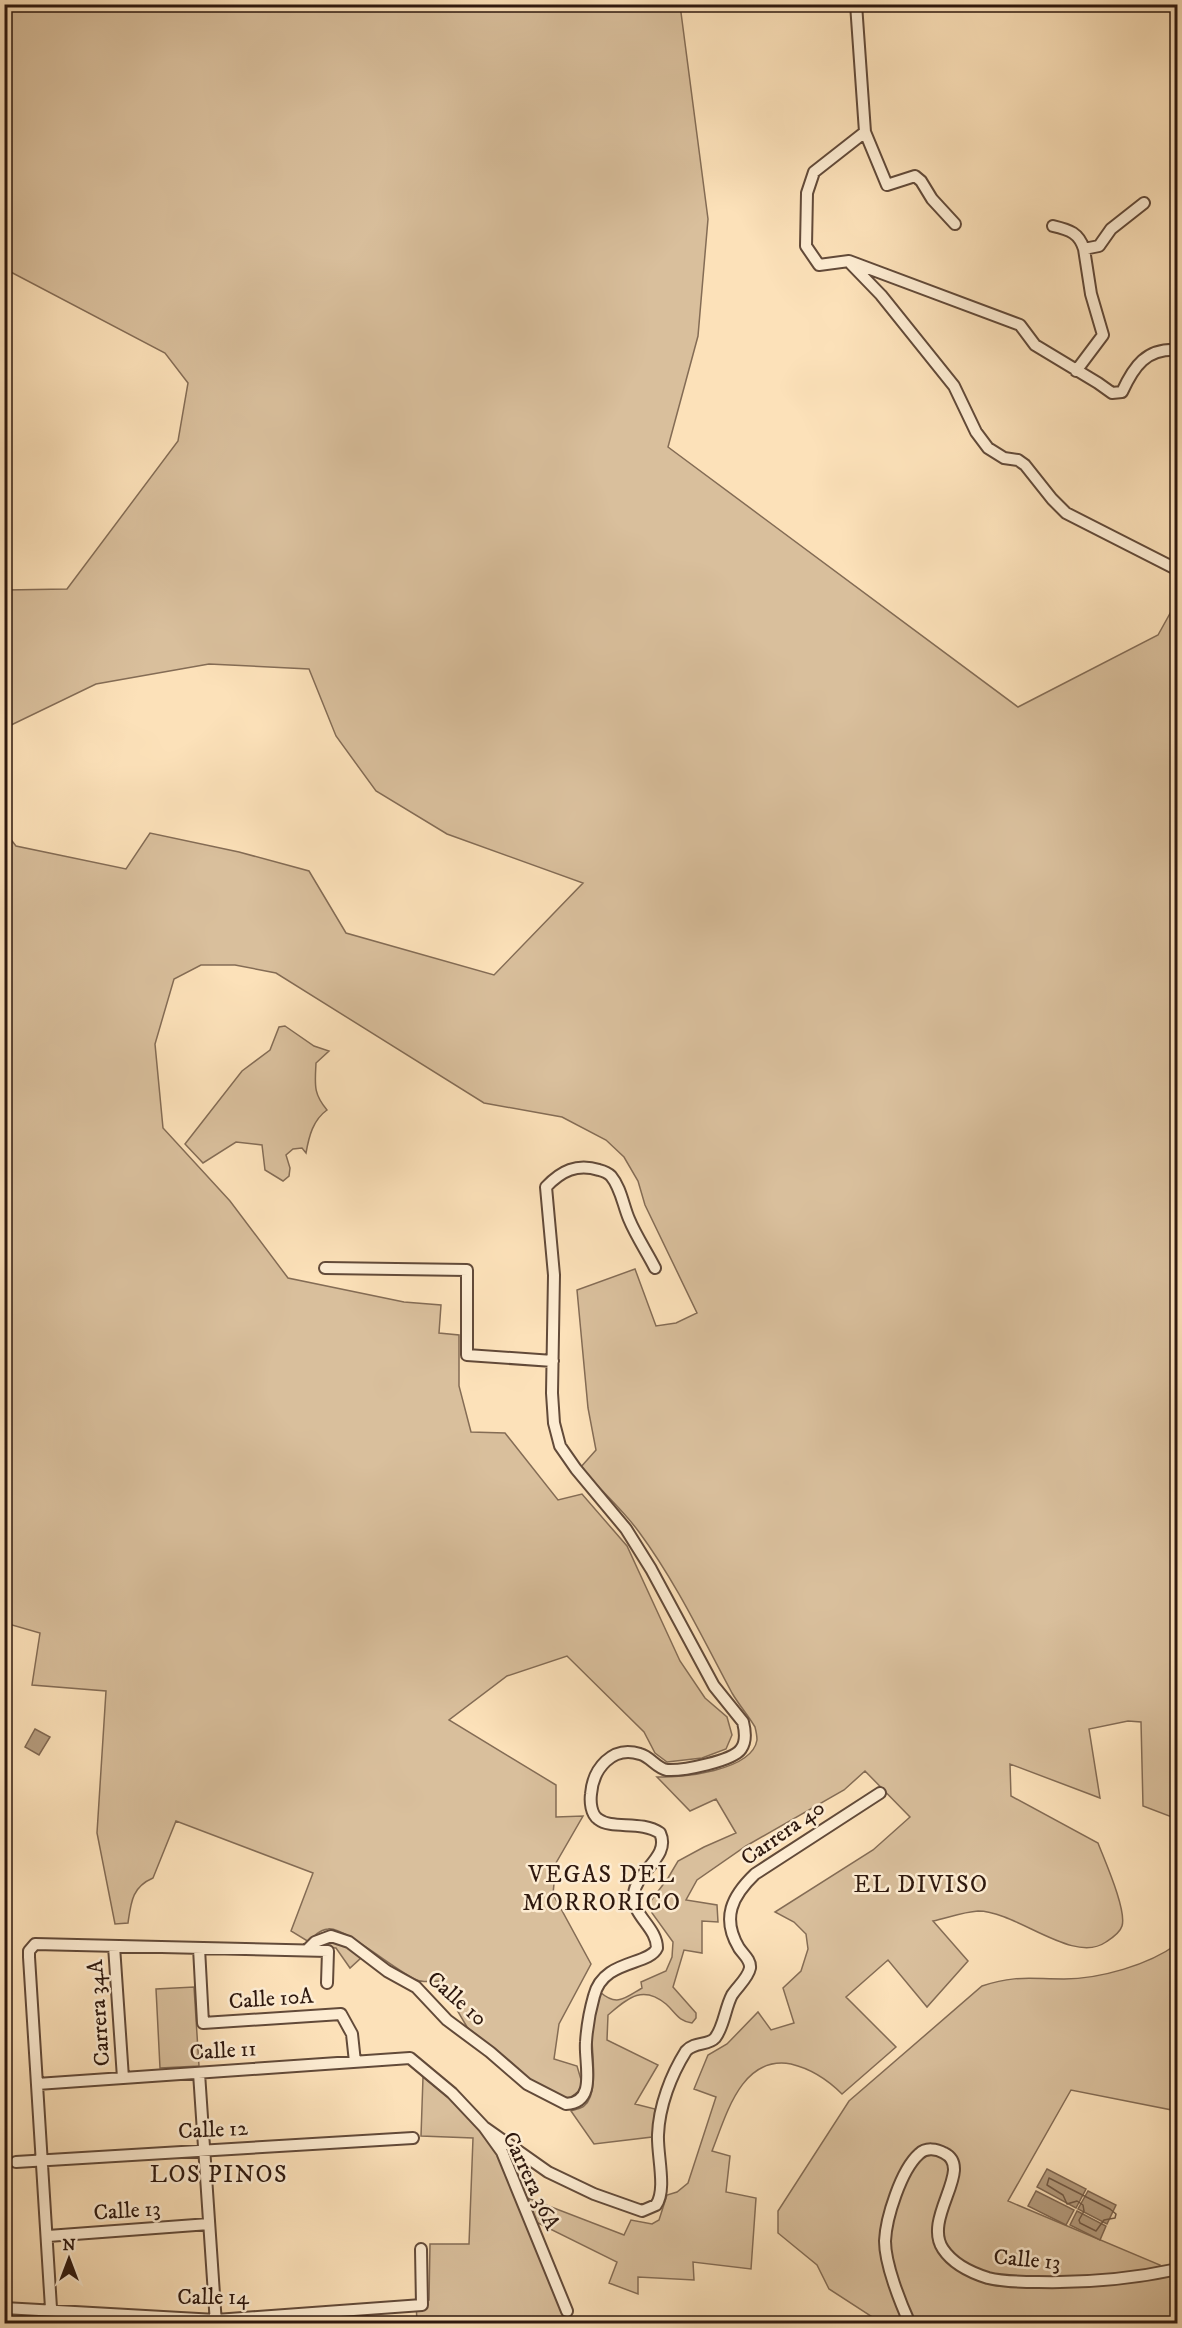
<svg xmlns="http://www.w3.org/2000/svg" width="1182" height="2328" font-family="'IM FELL DW Pica',serif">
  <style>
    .green { fill: #d9bf9c; stroke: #846c55; stroke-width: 1.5 }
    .water { fill: #b69d7f; stroke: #806852; stroke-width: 1.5 }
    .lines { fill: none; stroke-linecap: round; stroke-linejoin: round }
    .shore { stroke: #725a46; stroke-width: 1.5 }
    .minor-casing { stroke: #624a39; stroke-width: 14 }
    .minor { stroke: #fdecd2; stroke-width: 10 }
    .labels { text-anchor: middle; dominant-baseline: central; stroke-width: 5; stroke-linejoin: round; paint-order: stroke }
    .street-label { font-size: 22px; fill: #2e180e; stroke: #fdecd2 }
    .neighbourhood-label { font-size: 24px; letter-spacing: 1.5px; fill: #2e180e; stroke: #fdecd2 }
  </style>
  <rect width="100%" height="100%" fill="#fce1b9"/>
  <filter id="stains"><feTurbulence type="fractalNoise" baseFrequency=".00333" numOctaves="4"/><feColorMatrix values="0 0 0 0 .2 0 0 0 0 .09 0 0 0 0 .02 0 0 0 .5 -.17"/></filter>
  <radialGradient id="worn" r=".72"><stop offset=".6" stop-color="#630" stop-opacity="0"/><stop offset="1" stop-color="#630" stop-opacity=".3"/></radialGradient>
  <!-- green -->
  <path class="green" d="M5,5H680L708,219L698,336L668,447L1018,707L1158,635L1177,601V1819L1143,1806L1141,1722L1128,1721L1089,1729L1100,1798L1010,1764L1011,1796L1098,1843C1104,1859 1127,1910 1122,1926C1120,1933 1112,1938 1106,1942C1073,1965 1017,1911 978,1911C963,1912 947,1918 933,1921L968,1961L927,2007L888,1960L846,1997L896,2047L842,2094C827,2079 812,2069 791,2064C741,2055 726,2116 712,2151L730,2156L726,2192L756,2198L751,2269L693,2262L694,2280L638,2277V2294L609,2283L617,2262L536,2222L528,2198L624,2235L631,2220L652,2224L659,2220L667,2195L677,2192L688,2183L716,2097L694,2089L708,2055L727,2044L758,2012L771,2030L794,2023L783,1988L801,1971L808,1949L806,1934L794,1922L775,1912L873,1850L910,1817L865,1771L844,1790L746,1846L697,1880L686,1900L717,1905L718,1922L702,1921V1953L684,1950L673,1987L696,2013V2018L692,2023C678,2021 676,2013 666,2004C642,1984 627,1999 608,2015L607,2040L658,2065L635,2104L655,2109L652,2137L594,2144L571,2111C575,2109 581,2109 584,2106C599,2094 592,2055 592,2038C591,2022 595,2006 600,1992C617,2007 625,1998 642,1988L641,1982L666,1971L672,1957L673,1942L652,1913L650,1902L668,1878L678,1861L704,1847L736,1833L716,1799L690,1811L657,1777C681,1778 752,1771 757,1740C757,1736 756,1731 755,1727C748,1715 739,1705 732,1693C703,1639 676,1582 639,1532C623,1510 599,1488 580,1468L596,1450L588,1408L577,1290L635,1269L656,1326L676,1323L697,1313L645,1205L638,1181L624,1157L606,1140L562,1117L484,1103L276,973L235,965H201L174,979L155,1044L163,1128L230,1201L288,1278L404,1302L441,1305L439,1333L459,1335V1386L471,1432L505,1433L558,1500L582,1494L627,1546L680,1661L705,1698L727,1717L732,1735L726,1749L702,1758L667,1762L655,1753L644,1732L567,1656L507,1676L449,1720L556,1785V1817L583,1816L556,1863L553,1894L591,1964L559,2024L554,2059L577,2066L582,2083L579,2091L571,2097L565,2098L532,2082L467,2027L440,1981C433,1981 423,1983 417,1980C397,1972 344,1926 328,1929C319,1930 314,1936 309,1942L291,1931L313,1873L176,1821L153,1878C132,1887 131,1902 128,1923L115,1924L97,1833L106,1691L32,1685L40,1633L5,1623V832L16,846L126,869L150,833L239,852L309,871L346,933L494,975L583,883L447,834L376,791L336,736L309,669L209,664L96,684L9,726L5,785V590L67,589L178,441L188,383L165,353L5,269Z
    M285,1026L314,1046L329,1051L316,1063C315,1085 313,1093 327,1110C313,1120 309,1136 306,1153L302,1148L293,1149L286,1155L290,1168L289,1176L283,1181L265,1170L262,1145L236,1142L203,1163L185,1144L242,1071L270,1050L279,1027Z
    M326,1940L339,1941L362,1957L350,1968L336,1948L319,1947Z
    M1177,1944V2111L1071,2090L1008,2201L1160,2265L1152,2278L1177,2275V2315L1154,2324L879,2323L874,2318L829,2289L817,2265L778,2233V2211L849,2101L982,1986C1015,1975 1030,1979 1064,1979C1099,1979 1149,1965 1177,1944Z
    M194,1987L199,2066L160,2068L156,1989Z
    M423,2077L455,2103L499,2153L569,2323H417L416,2301L429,2300L430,2244H469L473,2138L421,2136Z"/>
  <!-- water -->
  <path class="water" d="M35,1729L50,1737L39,1755L25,1747Z
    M1047,2169L1086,2189L1076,2208L1037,2187Z
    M1036,2191L1074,2210L1066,2225L1028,2206Z
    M1088,2191L1116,2205L1107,2224L1078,2209Z
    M1077,2211L1106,2226L1100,2240L1070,2225Z"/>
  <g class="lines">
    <!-- shore -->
    <path class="shore" d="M1049,2178L1110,2209L1116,2214L1115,2218L1104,2220L1096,2231L1080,2223L1079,2220L1084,2211L1083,2205L1077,2201L1067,2204L1063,2195L1047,2185Z"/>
    <defs>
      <path id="minor" d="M856,4L865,132L814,172L807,193L806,246L819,265L849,261L1020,325L1035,345L1098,383L1112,393L1122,392C1134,366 1146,348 1178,350
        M865,132L887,185L915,176L921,181L932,199L955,224
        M1053,226C1070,230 1079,233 1084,249
        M851,264L881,295L954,386L976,432L988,448L1004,458L1018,460L1025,465L1052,499L1066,513L1178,570
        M1076,371L1103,335L1091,294L1084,249L1099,246L1111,229L1144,203
        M325,1268L467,1270V1355L553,1361
        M114,1946L123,2078
        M199,1948L203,2023L341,2014L352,2034L355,2062
        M307,1950L315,1942L331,1936L349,1942L387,1971L416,1987L447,2020L490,2052L527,2084L566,2104C598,2103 584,2062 586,2042C587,2027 590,2010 594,1996C603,1959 649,1966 657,1948C657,1927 631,1915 634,1894C636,1871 671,1857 660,1833C641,1820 612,1830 598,1819C591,1814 590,1802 591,1794C593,1769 612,1745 640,1754C651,1757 656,1768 667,1770C683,1771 733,1761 741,1749C747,1741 745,1730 743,1722L714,1686L651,1569L626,1529L576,1469L560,1446L554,1423L552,1393L554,1275L546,1187C561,1171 577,1163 599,1170C603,1171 608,1173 611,1176C621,1188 623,1205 629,1219C636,1236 647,1252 655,1268
        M199,2073L216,2324
        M37,2084L410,2058L452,2093L484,2127L502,2152L567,2311
        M484,2127L548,2172L594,2194L642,2211L656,2205C667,2190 657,2155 658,2135C659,2106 671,2075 686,2051C695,2041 708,2046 715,2038C724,2027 725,2008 732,1995C738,1986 748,1978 750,1968C751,1960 743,1954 739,1948C721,1918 732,1896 755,1874L880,1793
        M16,2162L413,2138
        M48,2236L209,2224
        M4,2308L216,2320L422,2305L421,2249
        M52,2324L29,1957V1951L35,1944L328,1951L327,1983
        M910,2324C900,2302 885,2264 885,2241C886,2218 901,2170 919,2154C926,2147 937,2149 944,2153C975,2168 922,2218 943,2249C953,2264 972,2273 988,2278C1004,2282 1022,2282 1038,2282C1084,2283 1132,2279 1178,2269"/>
    </defs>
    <!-- minor casing -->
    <use href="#minor" class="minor-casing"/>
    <!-- minor -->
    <use href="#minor" class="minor"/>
  </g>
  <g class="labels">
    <!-- street labels -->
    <g class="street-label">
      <text transform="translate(783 1833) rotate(-35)">Carrera 40</text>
      <text transform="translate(271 1999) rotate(-4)">Calle 10A</text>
      <text transform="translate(457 1999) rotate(41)">Calle 10</text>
      <text transform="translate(99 2013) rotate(-94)">Carrera 34A</text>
      <text transform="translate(223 2051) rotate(-4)">Calle 11</text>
      <text transform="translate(213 2130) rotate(-3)">Calle 12</text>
      <text transform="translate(531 2181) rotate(65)">Carrera 36A</text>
      <text transform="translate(127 2211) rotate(-4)">Calle 13</text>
      <text transform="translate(1027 2260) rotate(5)">Calle 13</text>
      <text x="213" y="2297">Calle 14</text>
    </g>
    <!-- neighbourhood labels -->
    <g class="neighbourhood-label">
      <text x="602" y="1875">VEGAS DEL<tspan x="602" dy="28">MORRORICO</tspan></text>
      <text x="921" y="1885">EL DIVISO</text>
      <text x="219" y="2175">LOS PINOS</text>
    </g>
  </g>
  <!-- margin -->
  <rect width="1182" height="2328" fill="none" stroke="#fce1b9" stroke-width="24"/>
  <rect x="6" y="6" width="1170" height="2316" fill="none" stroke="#2e180e" stroke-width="3"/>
  <rect x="12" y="12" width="1158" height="2304" fill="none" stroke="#2e180e" stroke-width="1.5"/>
  <!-- north arrow -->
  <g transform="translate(69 2259)" stroke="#fdecd2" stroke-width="4.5" paint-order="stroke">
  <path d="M0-4.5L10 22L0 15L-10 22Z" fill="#2e180e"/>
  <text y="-9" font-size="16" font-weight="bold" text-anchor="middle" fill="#2e180e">N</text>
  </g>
  <rect width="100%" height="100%" filter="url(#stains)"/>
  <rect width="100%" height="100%" fill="url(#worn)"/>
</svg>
